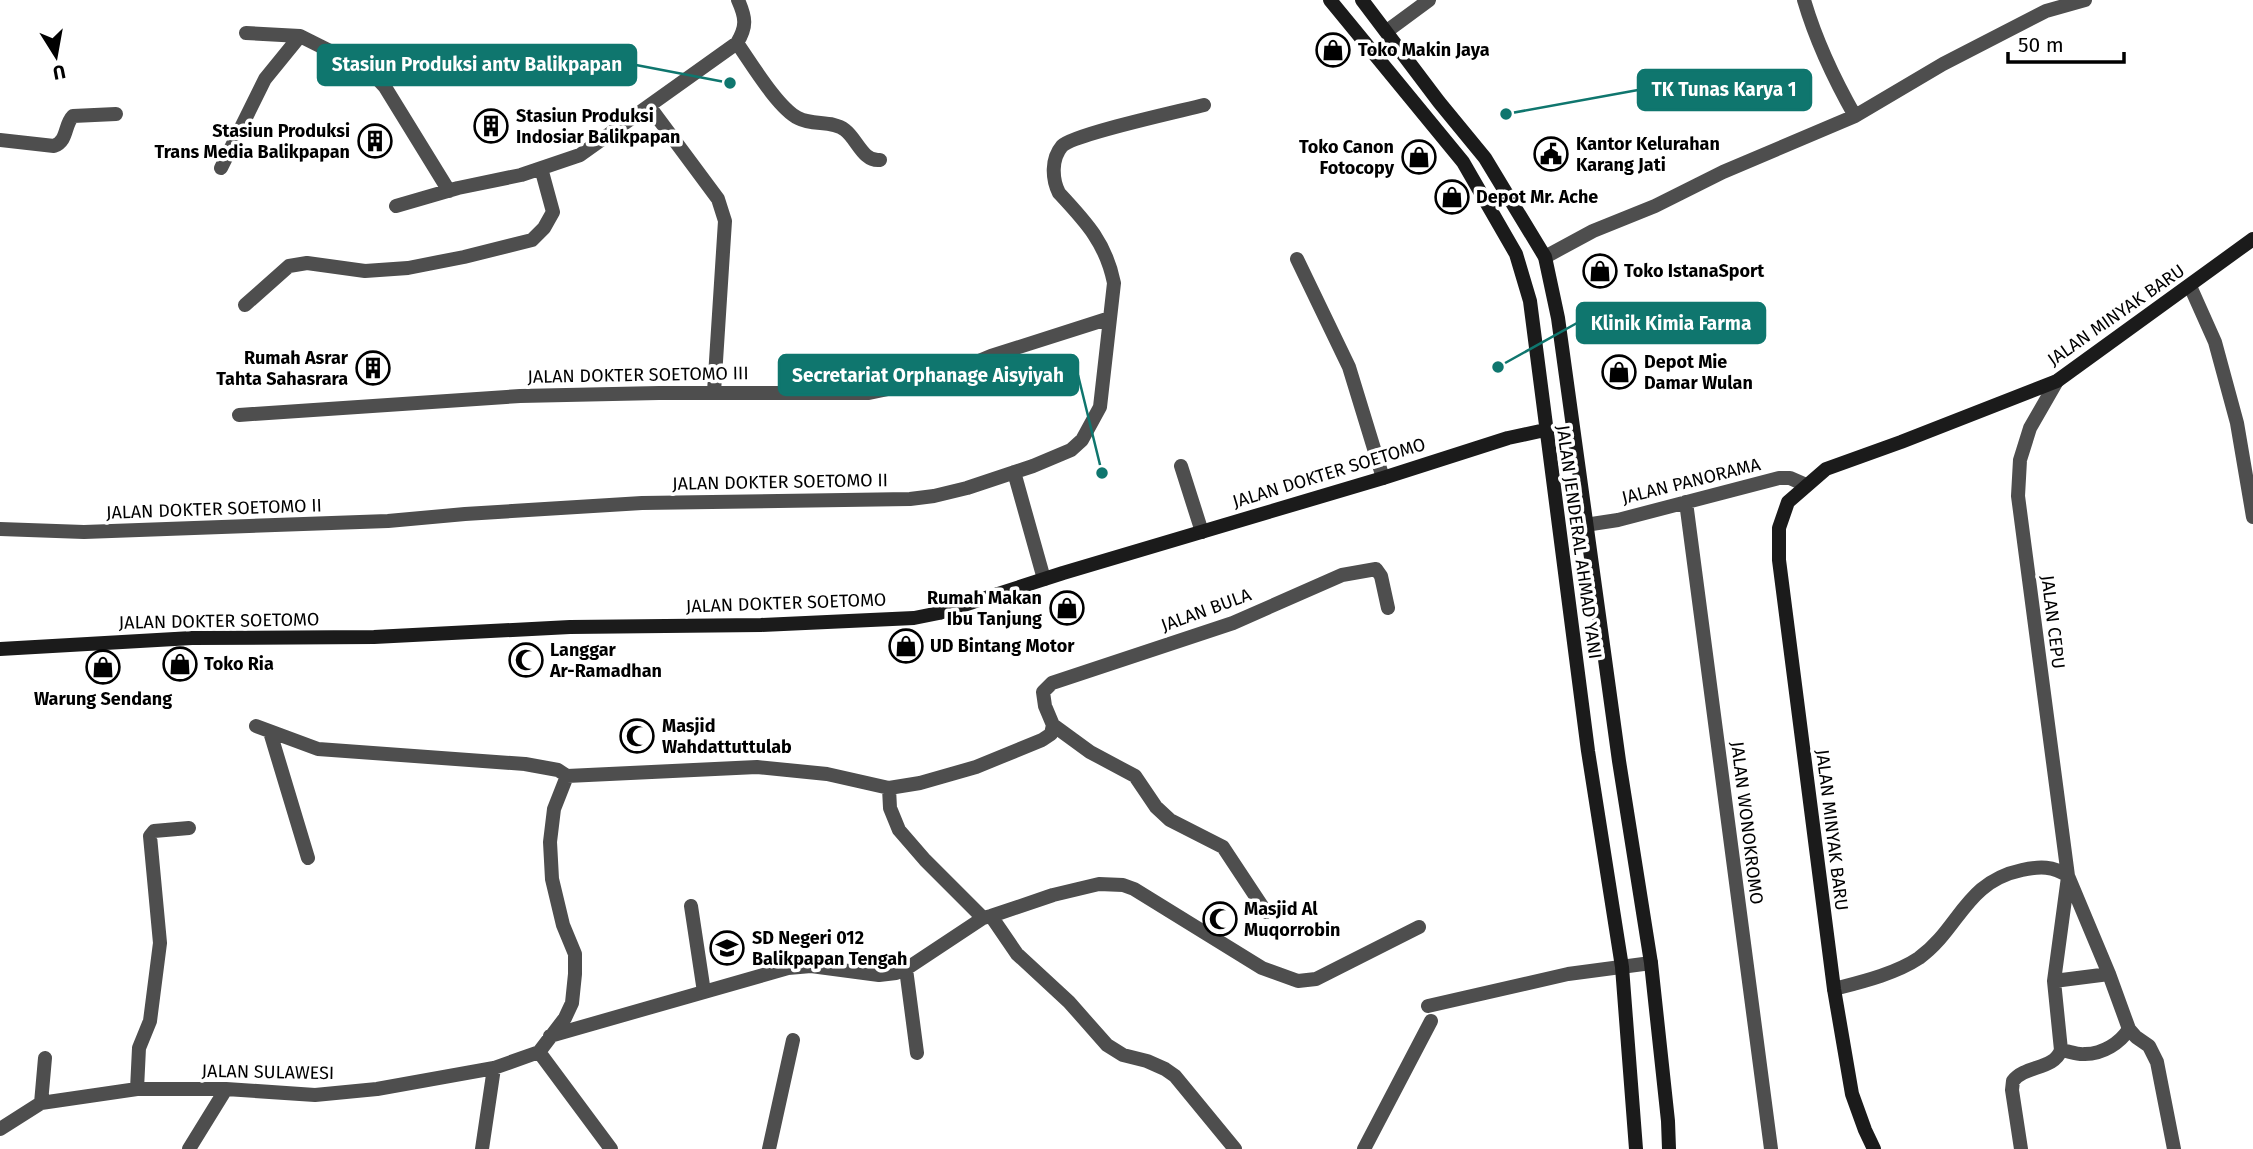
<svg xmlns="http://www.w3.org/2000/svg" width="2253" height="1149" font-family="'Fira Sans',sans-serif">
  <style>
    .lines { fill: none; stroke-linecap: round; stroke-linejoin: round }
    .street { stroke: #4e4e4e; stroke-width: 14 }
    .secondary { stroke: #1b1b1b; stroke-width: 14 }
    .labels { text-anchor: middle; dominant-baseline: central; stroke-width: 7; stroke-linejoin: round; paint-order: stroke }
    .poi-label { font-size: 18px; font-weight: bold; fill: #000; stroke: #fff; text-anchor: start }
    .street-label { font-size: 18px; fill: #000; stroke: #fff }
    .leader { fill: none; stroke: #0f766e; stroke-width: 2.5 }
    .callout-dot { fill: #0f766e; stroke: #fff; stroke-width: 2.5 }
    .callout { fill: #0f766e; stroke: #0f766e; stroke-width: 2.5 }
    .callout-label { font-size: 19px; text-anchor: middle; font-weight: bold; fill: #fff }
  </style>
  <rect width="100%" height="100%" fill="#fff"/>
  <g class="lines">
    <!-- street -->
    <path class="street" d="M1804,0C1816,41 1834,79 1855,116
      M1387,31L1429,0
      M246,33L300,36L370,71L385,87L449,191
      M737,43C751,63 778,108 798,118C813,126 832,120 845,130C857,139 863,162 880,160
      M649,106L718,199L725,221L714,392
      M0,140L54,146C68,141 64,125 73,116L116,114
      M221,168L265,79L300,36
      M396,206L458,188L521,175L580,155L737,43C747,26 746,18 738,0
      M1545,257L1593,231L1655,206L1723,172L1855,116L1943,64L2046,11L2085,0
      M1297,259L1349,367L1383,478
      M2190,286L2215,342L2237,423L2253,517
      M245,305L289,266L307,263L365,271L408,268L464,257L532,240L544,228L553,212L541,168
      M2057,381L2030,428L2020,460L2018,496L2068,876L2109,974L2129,1029L2136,1037L2149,1046L2157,1062L2174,1149
      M239,415L520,396L659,393H869L936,379L991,356L1110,318
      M1181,466L1202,532
      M1014,472L1044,579
      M1686,502L1771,1149
      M1585,525L1618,520L1779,478H1790L1806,485
      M0,529L84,532L388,521L465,514L642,503L910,499L934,496L967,488L1033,466L1071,450L1082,440L1100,407L1114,283C1106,243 1086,222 1059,193C1052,179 1051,159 1062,146C1074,134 1181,111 1204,105
      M1053,725L1045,706L1043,692L1052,683L1233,623L1342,575L1376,569L1381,576L1388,608
      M1053,725L1090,752L1135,776L1156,807L1170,820L1223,847L1266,912
      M256,726L318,749L525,764L558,770L567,776
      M270,732L308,858
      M889,788L890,808L899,830L925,860L983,918
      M691,906L704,992
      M991,916L1017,954L1069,1002L1107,1045L1123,1055L1147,1061L1165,1069L1175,1076L1235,1149
      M906,969L917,1053
      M2054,981L2109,974
      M1834,989C1861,982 1895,974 1919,958C1960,928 1965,882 2022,870C2040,866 2053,866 2068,876
      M1428,1006L1568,974L1651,963
      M550,1036L788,968L811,966L879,975L896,973L906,969L983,918L991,916L1053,895L1099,884L1123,885L1134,889L1262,968L1298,981L1316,979L1419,927
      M2061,1050C2069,1051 2077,1055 2085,1054C2103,1054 2120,1043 2129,1029
      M539,1052L565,1018L572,1003L575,974V954L563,925L552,879L550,842L554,809L567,776L757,767L827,774L889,788L920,783L976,767L1042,740L1051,734L1053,725
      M539,1052L611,1149
      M137,1089L139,1048L150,1021L160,943L150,836L154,831L189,828
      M41,1103L45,1058
      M0,1129L41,1103L137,1089H226L315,1095L377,1089L494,1068L539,1052
      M189,1149L226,1089
      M482,1149L494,1068
      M769,1149L793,1040
      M1364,1149L1431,1021
      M2021,1149L2012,1090L2013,1081C2025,1065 2054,1070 2061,1050L2054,981L2068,877"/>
    <!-- secondary -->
    <path class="secondary" d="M1330,0L1463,162L1516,254L1530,301L1588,751L1622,967L1636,1149
      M1362,0L1439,102L1485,158L1545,257L1558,318L1619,761L1651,963L1668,1121L1669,1149
      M0,649L192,638L374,637L570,627L761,625L914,618L939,613L1063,573L1383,478L1508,438L1545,430
      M1874,1149L1865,1130L1852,1094L1834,989L1779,560V528L1788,502L1826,469L1901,442L2057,381L2253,239"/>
  </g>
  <!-- icons -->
  <defs>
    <symbol id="shop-ring" viewBox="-11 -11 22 22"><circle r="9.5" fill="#fff" stroke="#000" stroke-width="1.5"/><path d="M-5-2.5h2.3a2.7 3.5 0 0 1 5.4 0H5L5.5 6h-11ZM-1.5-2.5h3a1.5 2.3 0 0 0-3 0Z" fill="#000"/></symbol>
    <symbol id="building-ring" viewBox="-11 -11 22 22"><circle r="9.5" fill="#fff" stroke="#000" stroke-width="1.5"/><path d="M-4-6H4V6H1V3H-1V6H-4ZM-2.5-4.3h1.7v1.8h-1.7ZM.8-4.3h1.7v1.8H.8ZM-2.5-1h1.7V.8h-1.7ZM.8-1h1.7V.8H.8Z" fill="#000"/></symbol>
    <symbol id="civic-ring" viewBox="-11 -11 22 22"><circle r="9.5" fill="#fff" stroke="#000" stroke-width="1.5"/><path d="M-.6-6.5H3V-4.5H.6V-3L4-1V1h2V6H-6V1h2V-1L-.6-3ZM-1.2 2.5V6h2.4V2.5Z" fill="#000"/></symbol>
    <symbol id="mosque-ring" viewBox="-11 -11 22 22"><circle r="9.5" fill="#fff" stroke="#000" stroke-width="1.5"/><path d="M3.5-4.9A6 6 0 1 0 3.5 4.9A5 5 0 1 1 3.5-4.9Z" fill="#000"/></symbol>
    <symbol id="school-ring" viewBox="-11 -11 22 22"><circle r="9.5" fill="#fff" stroke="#000" stroke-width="1.5"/><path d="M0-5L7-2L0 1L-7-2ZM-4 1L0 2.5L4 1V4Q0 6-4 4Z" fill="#000"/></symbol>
  </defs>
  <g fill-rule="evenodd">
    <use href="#shop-ring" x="1314" y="31" width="38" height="38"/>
    <use href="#building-ring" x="472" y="107" width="38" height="38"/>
    <use href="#building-ring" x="356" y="122" width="38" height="38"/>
    <use href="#civic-ring" x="1532" y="135" width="38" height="38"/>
    <use href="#shop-ring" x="1400" y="138" width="38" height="38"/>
    <use href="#shop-ring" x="1433" y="178" width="38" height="38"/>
    <use href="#shop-ring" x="1581" y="252" width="38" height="38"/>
    <use href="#building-ring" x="354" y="349" width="38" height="38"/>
    <use href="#shop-ring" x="1600" y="353" width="38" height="38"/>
    <use href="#shop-ring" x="1048" y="589" width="38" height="38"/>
    <use href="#shop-ring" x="887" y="627" width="38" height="38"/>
    <use href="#mosque-ring" x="507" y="641" width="38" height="38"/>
    <use href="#shop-ring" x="161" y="645" width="38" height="38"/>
    <use href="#shop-ring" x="84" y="648" width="38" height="38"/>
    <use href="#mosque-ring" x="618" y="717" width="38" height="38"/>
    <use href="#mosque-ring" x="1201" y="900" width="38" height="38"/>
    <use href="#school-ring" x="708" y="929" width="38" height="38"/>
  </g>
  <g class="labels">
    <!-- poi labels -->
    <g class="poi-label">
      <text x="1358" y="50">Toko Makin Jaya</text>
      <text x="516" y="116">Stasiun Produksi<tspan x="516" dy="21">Indosiar Balikpapan</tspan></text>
      <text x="350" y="131" text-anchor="end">Stasiun Produksi<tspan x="350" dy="21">Trans Media Balikpapan</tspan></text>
      <text x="1576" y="144">Kantor Kelurahan<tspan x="1576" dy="21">Karang Jati</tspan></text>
      <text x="1394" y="147" text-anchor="end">Toko Canon<tspan x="1394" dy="21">Fotocopy</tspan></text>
      <text x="1476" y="197">Depot Mr. Ache</text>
      <text x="1624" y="271">Toko IstanaSport</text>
      <text x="348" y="358" text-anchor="end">Rumah Asrar<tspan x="348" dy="21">Tahta Sahasrara</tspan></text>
      <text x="1644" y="362">Depot Mie<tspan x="1644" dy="21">Damar Wulan</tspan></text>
      <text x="1042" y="598" text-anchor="end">Rumah Makan<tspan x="1042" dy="21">Ibu Tanjung</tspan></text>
      <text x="930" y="646">UD Bintang Motor</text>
      <text x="550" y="650">Langgar<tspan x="550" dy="21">Ar-Ramadhan</tspan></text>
      <text x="204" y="664">Toko Ria</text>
      <text x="103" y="699" text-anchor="middle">Warung Sendang</text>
      <text x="662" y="726">Masjid<tspan x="662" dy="21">Wahdattuttulab</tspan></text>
      <text x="1244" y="909">Masjid Al<tspan x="1244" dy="21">Muqorrobin</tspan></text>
      <text x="752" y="938">SD Negeri 012<tspan x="752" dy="21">Balikpapan Tengah</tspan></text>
    </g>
    <!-- street labels -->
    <g class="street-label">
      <text transform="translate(2116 315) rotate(-35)">JALAN MINYAK BARU</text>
      <text transform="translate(638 375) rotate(-1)">JALAN DOKTER SOETOMO III</text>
      <text transform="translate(1329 473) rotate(-17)">JALAN DOKTER SOETOMO</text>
      <text transform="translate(1691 481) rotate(-14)">JALAN PANORAMA</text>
      <text transform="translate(780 482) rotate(-1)">JALAN DOKTER SOETOMO II</text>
      <text transform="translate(214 509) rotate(-2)">JALAN DOKTER SOETOMO II</text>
      <text transform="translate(1579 542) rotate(82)">JALAN JENDERAL AHMAD YANI</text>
      <text transform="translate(786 603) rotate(-2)">JALAN DOKTER SOETOMO</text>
      <text transform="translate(1206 610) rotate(-20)">JALAN BULA</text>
      <text transform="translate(219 621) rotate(-1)">JALAN DOKTER SOETOMO</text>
      <text transform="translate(2053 622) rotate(83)">JALAN CEPU</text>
      <text transform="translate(1747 823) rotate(83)">JALAN WONOKROMO</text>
      <text transform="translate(1832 830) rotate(83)">JALAN MINYAK BARU</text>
      <text transform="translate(268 1072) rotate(1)">JALAN SULAWESI</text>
    </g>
  </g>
  <!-- callouts -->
  <path class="leader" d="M730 83L636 65M1506 114L1638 90M1498 367L1577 323M1102 473L1078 375"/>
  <g class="callout-dot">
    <circle cx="730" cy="83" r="7"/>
    <circle cx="1506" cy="114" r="7"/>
    <circle cx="1498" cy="367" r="7"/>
    <circle cx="1102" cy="473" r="7"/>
  </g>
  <g class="callout">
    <rect x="318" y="45" width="318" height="40" rx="7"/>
    <rect x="1638" y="70" width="173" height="40" rx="7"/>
    <rect x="1577" y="303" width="188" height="40" rx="7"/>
    <rect x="779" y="355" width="299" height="40" rx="7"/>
  </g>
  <g class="callout-label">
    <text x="477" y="71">Stasiun Produksi antv Balikpapan</text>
    <text x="1724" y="96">TK Tunas Karya 1</text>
    <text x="1671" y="330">Klinik Kimia Farma</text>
    <text x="928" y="382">Secretariat Orphanage Aisyiyah</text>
  </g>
  <!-- north arrow -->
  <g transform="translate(56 56) rotate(169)" stroke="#ffffff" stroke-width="5" paint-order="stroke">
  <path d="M0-5L12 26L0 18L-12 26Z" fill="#000000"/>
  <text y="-10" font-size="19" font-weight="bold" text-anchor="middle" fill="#000000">U</text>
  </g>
  <!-- scale -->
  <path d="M2008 52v10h116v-10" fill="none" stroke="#000000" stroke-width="3.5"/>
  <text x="2018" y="52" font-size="21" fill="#000000" stroke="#ffffff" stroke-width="5" paint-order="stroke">50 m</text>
</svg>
